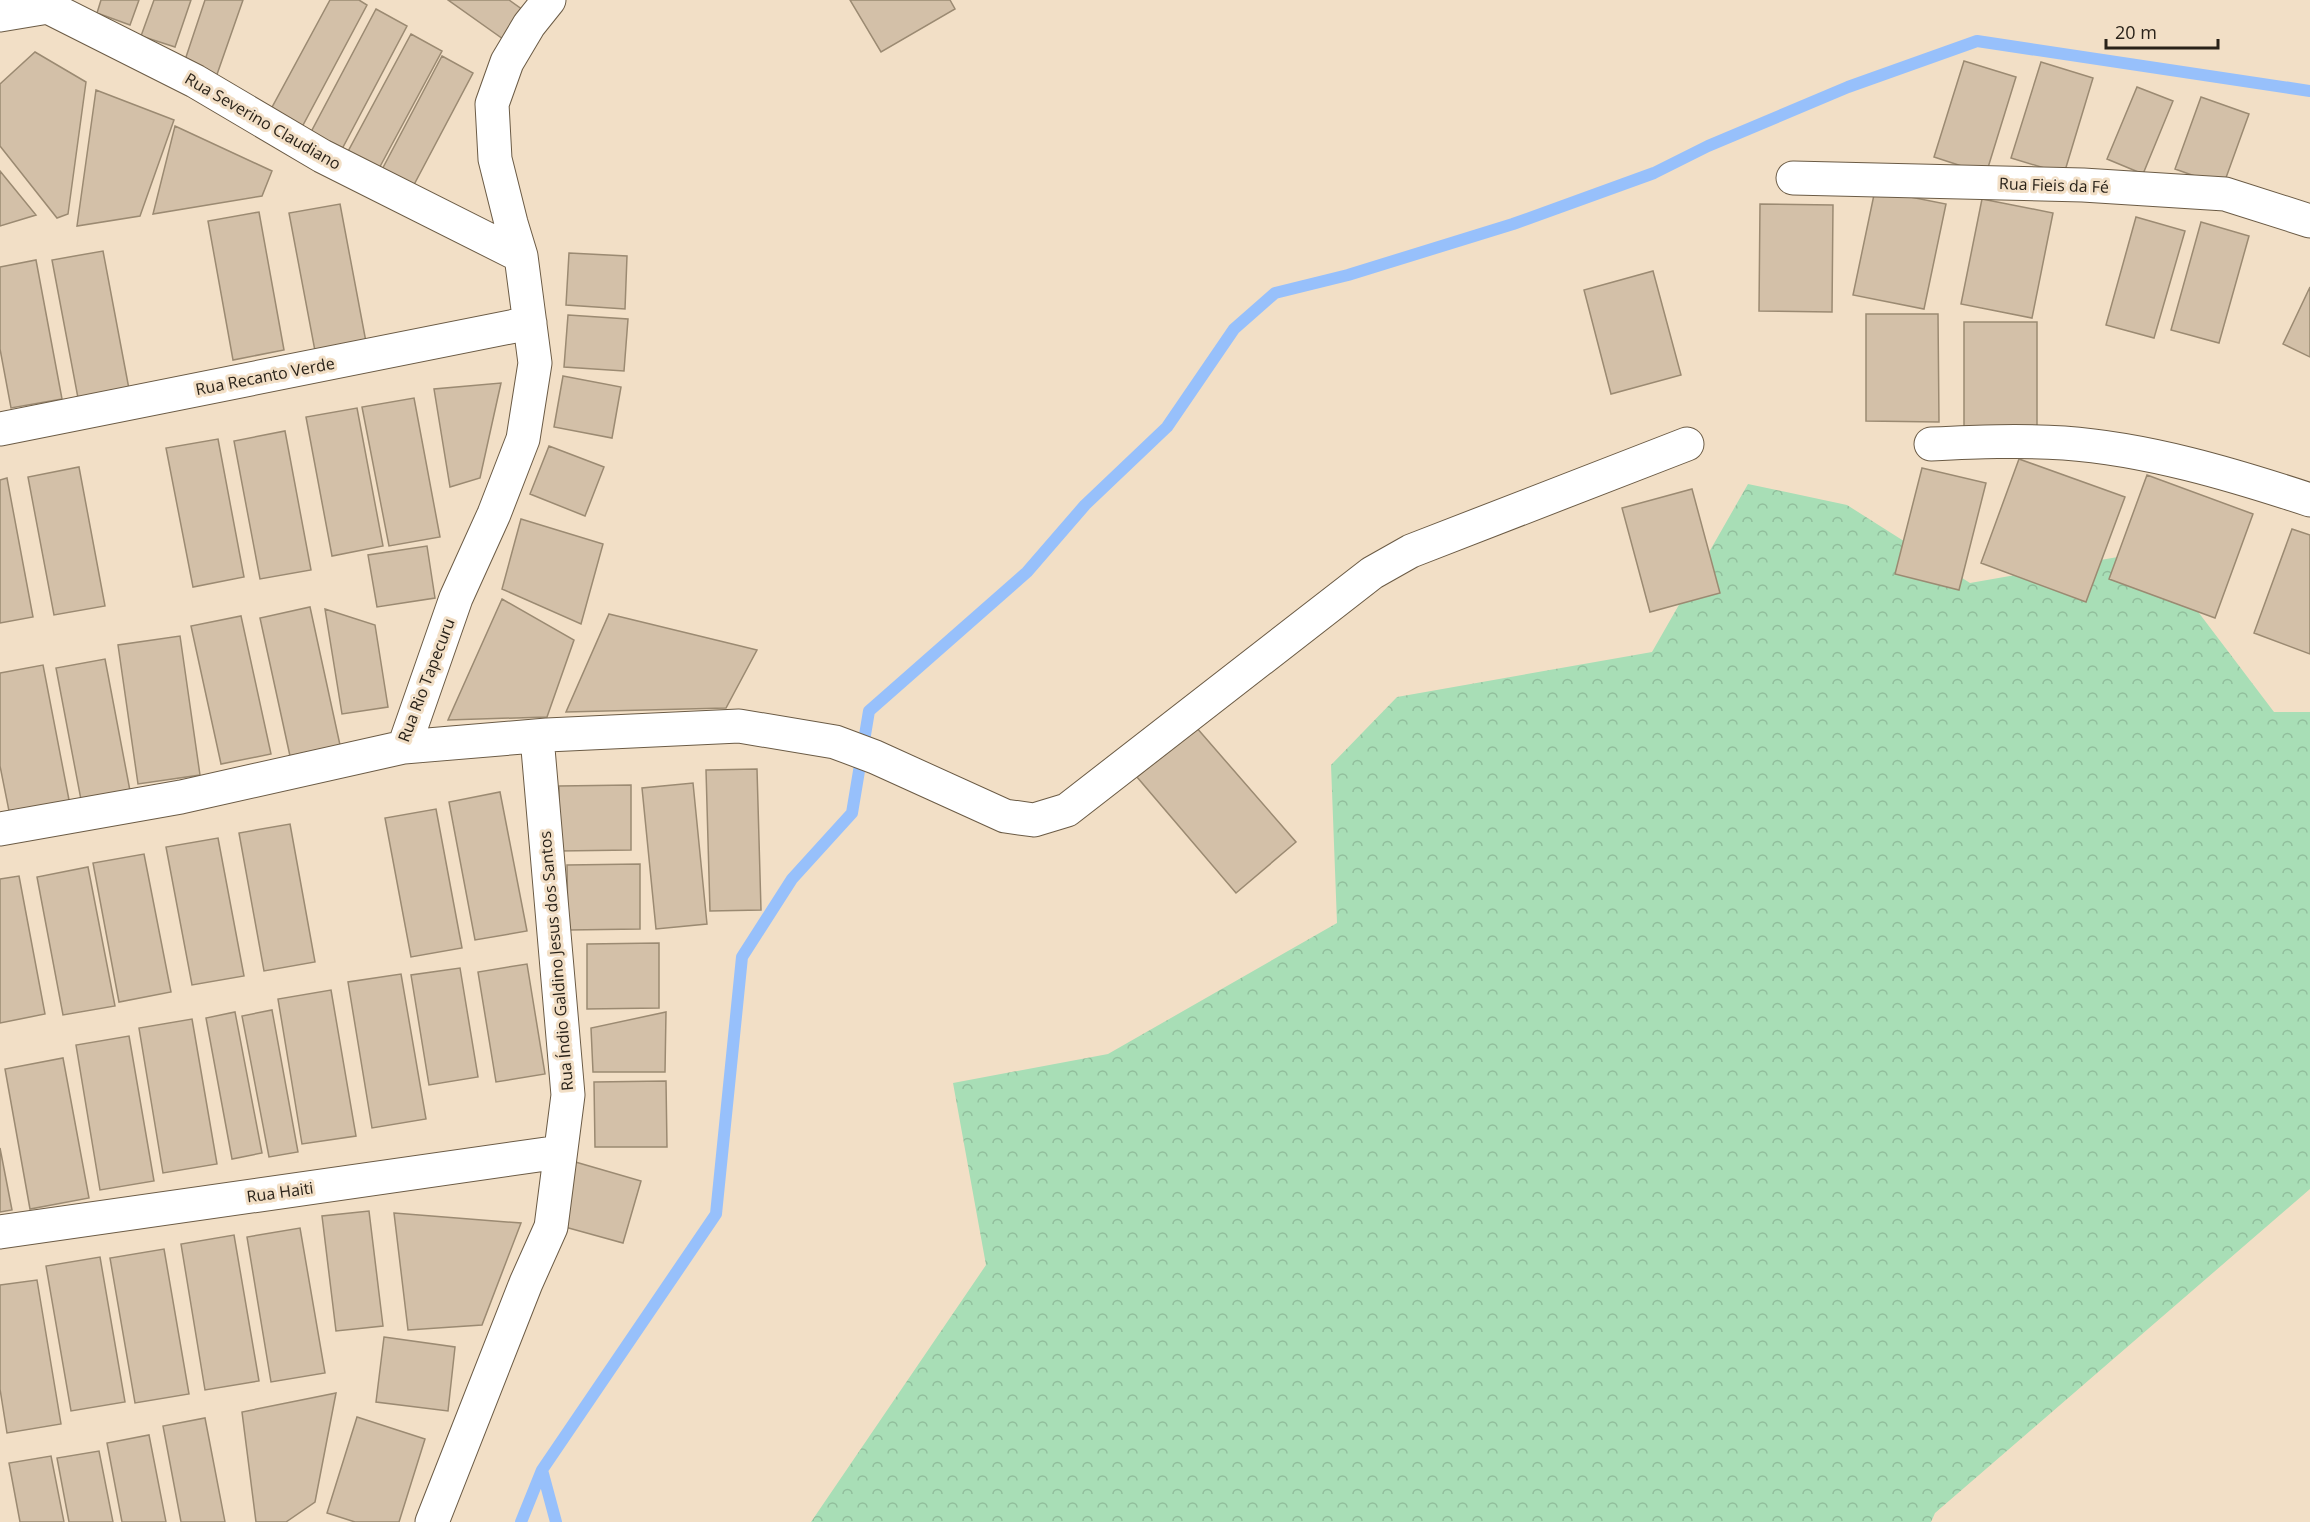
<svg xmlns="http://www.w3.org/2000/svg" width="2310" height="1522" font-family="'Open Sans',sans-serif">
  <style>
    .forest { fill: url(#forest-crowns) }
    .lines { fill: none; stroke-linecap: round; stroke-linejoin: round }
    .stream { stroke: #97c0fb; stroke-width: 12 }
    .building { fill: #d3c0a8; stroke: #9b8a72; stroke-width: 1.5 }
    .minor-casing { stroke: #6b5b45; stroke-width: 35 }
    .minor { stroke: #fff; stroke-width: 33 }
    .labels { text-anchor: middle; dominant-baseline: central; stroke-width: 6; stroke-linejoin: round; paint-order: stroke }
    .street-label { font-size: 16px; fill: #292219; stroke: #f2dfc6 }
  </style>
  <defs>
    <pattern id="forest-crowns" width="20" height="18" patternUnits="userSpaceOnUse" patternTransform="scale(1.5)"><rect width="20" height="18" fill="#a8deb6"/><path d="M2 6a3 3 0 1 1 6 0M12 15a3 3 0 1 1 6 0" fill="none" stroke="#91be9c"/></pattern>
  </defs>
  <rect width="100%" height="100%" fill="#f2dfc6"/>
  <!-- forest -->
  <path class="forest" d="M1748,484L1847,505L1970,583L2152,551L2274,712H2310V1189L1935,1513L1931,1522H811L986,1265L953,1083L1108,1054L1337,923L1331,765L1397,697L1652,652Z"/>
  <g class="lines">
    <!-- stream -->
    <path class="stream" d="M521,1522L542,1470
      M556,1522L542,1470L716,1214L742,957L792,879L852,813L869,711L1027,572L1085,505L1167,427L1234,329L1275,293L1348,275L1513,224L1654,173L1708,146L1848,87L1977,41L2310,91"/>
  </g>
  <!-- building -->
  <path class="building" d="M101,0H139L130,25L97,13Z
    M154,0H191L175,47L141,36Z
    M205,0H243L214,83L181,72Z
    M330,0H359L367,5L302,127L270,111Z
    M448,0H509L523,10L503,39Z
    M850,0H950L955,9L881,52Z
    M376,9L407,26L342,149L311,132Z
    M411,34L442,51L376,174L345,157Z
    M35,52L86,82L68,214L57,218L0,146V84Z
    M442,56L473,73L408,196L377,179Z
    M1964,61L2016,77L1986,174L1934,157Z
    M2041,62L2093,78L2064,174L2011,158Z
    M2137,87L2173,101L2143,174L2107,159Z
    M96,90L174,120L140,216L77,226Z
    M2201,97L2249,114L2223,186L2175,169Z
    M175,126L272,171L262,196L153,214Z
    M0,171L36,215L0,226Z
    M1875,190L1946,204L1924,309L1853,295Z
    M1982,199L2053,213L2032,318L1961,304Z
    M340,204L366,342L315,351L289,213Z
    M1760,204L1833,205L1832,312L1759,311Z
    M259,212L284,350L233,360L208,221Z
    M2136,217L2185,231L2154,338L2106,325Z
    M2201,222L2249,236L2219,343L2171,330Z
    M103,251L129,389L78,398L52,260Z
    M569,253L627,256L625,309L566,305Z
    M36,260L62,399L11,408L0,349V267Z
    M1653,271L1681,375L1611,394L1584,290Z
    M2310,287V357L2283,344Z
    M1866,314H1938L1939,422L1866,421Z
    M568,315L628,319L624,371L564,367Z
    M1964,322H2037V429H1964Z
    M563,376L621,387L612,438L554,427Z
    M501,383L480,478L450,487L434,389Z
    M414,398L440,537L389,546L362,407Z
    M357,408L383,546L332,556L306,417Z
    M285,431L311,570L260,579L234,441Z
    M218,439L244,577L193,587L166,448Z
    M549,446L604,467L585,516L530,494Z
    M2019,459L2125,497L2086,602L1981,563Z
    M79,467L105,606L54,615L28,477Z
    M1922,468L1986,483L1959,590L1895,574Z
    M2147,475L2253,514L2215,618L2109,579Z
    M7,478L33,617L0,623V480Z
    M1692,489L1720,593L1650,612L1622,508Z
    M521,519L603,544L581,624L502,589Z
    M2292,529L2310,535V654L2254,633Z
    M427,546L435,598L377,607L368,555Z
    M502,599L574,640L547,717L448,720Z
    M310,607L340,745L290,756L260,618Z
    M325,609L375,625L388,707L342,714Z
    M609,614L757,650L726,708L566,712Z
    M241,616L271,754L221,764L191,626Z
    M180,636L200,775L138,784L118,645Z
    M105,659L131,796L82,805L56,668Z
    M43,665L70,805L10,816L0,766V673Z
    M1196,727L1296,842L1236,893L1137,777Z
    M757,769L761,910L710,911L706,770Z
    M693,783L707,924L656,929L642,788Z
    M631,785V850L559,851V786Z
    M500,792L527,931L475,940L449,802Z
    M436,809L462,948L411,957L385,818Z
    M290,824L315,962L264,971L239,833Z
    M218,838L244,976L192,985L166,847Z
    M144,854L171,992L119,1002L93,863Z
    M640,864V929L568,930L567,865Z
    M88,867L115,1006L63,1015L37,877Z
    M19,876L45,1014L0,1023V879Z
    M659,943V1008L587,1009V944Z
    M527,964L545,1074L496,1082L478,972Z
    M460,968L478,1077L429,1085L411,975Z
    M401,974L426,1119L372,1128L348,982Z
    M331,990L356,1136L302,1144L278,999Z
    M272,1010L298,1152L269,1157L242,1016Z
    M235,1012L262,1153L232,1159L206,1018Z
    M666,1012L665,1072H593L591,1028Z
    M192,1019L217,1164L163,1173L139,1028Z
    M129,1036L154,1181L100,1190L76,1045Z
    M63,1058L89,1198L30,1209L5,1069Z
    M666,1081L667,1147H595L594,1082Z
    M0,1148L12,1210L0,1212Z
    M572,1161L641,1181L623,1243L554,1224Z
    M369,1211L383,1326L336,1331L322,1216Z
    M394,1213L521,1223L482,1325L408,1330Z
    M300,1228L325,1373L271,1382L247,1237Z
    M234,1235L259,1381L205,1390L181,1244Z
    M164,1249L189,1394L135,1403L110,1258Z
    M100,1257L125,1402L71,1411L46,1266Z
    M37,1280L61,1424L7,1433L0,1389V1285Z
    M384,1337L455,1347L448,1411L376,1402Z
    M336,1393L315,1502L286,1522H256L242,1412Z
    M357,1417L425,1439L399,1522H355L327,1513Z
    M205,1418L225,1522H181L163,1426Z
    M149,1435L166,1522H122L107,1443Z
    M99,1451L113,1522H69L57,1458Z
    M51,1456L64,1522H20L9,1463Z"/>
  <g class="lines">
    <defs>
      <path id="minor" d="M0,15L48,7L195,81L322,156L521,256
        M1793,178L2083,185L2225,194L2310,221
        M0,429L530,323
        M1931,444C1975,442 2020,440 2064,443C2147,449 2231,474 2310,500
        M404,747L547,735L739,726L835,742L875,757L1005,816L1034,820L1067,810L1372,573L1411,551L1687,444
        M0,829L181,797L404,747L456,598L494,514L523,439L535,363L521,256L511,223L495,159L492,104L507,62L529,25L549,0
        M0,1232L560,1152
        M432,1522L526,1283L551,1227L568,1095L537,737"/>
    </defs>
    <!-- minor casing -->
    <use href="#minor" class="minor-casing"/>
    <!-- minor -->
    <use href="#minor" class="minor"/>
  </g>
  <g class="labels">
    <!-- street labels -->
    <g class="street-label">
      <text transform="translate(263 121) rotate(30)">Rua Severino Claudiano</text>
      <text transform="translate(2054 185) rotate(2)">Rua Fieis da Fé</text>
      <text transform="translate(265 376) rotate(-11)">Rua Recanto Verde</text>
      <text transform="translate(426 680) rotate(-69)">Rua Rio Tapecuru</text>
      <text transform="translate(556 961) rotate(-95)">Rua Índio Galdino Jesus dos Santos</text>
      <text transform="translate(280 1192) rotate(-8)">Rua Haiti</text>
    </g>
  </g>
  <!-- scale -->
  <path d="M2106 39v9h112v-9" fill="none" stroke="#292219" stroke-width="3"/>
  <text x="2115" y="39" font-size="18" fill="#292219" stroke="#f2dfc6" stroke-width="4.5" paint-order="stroke">20 m</text>
</svg>
